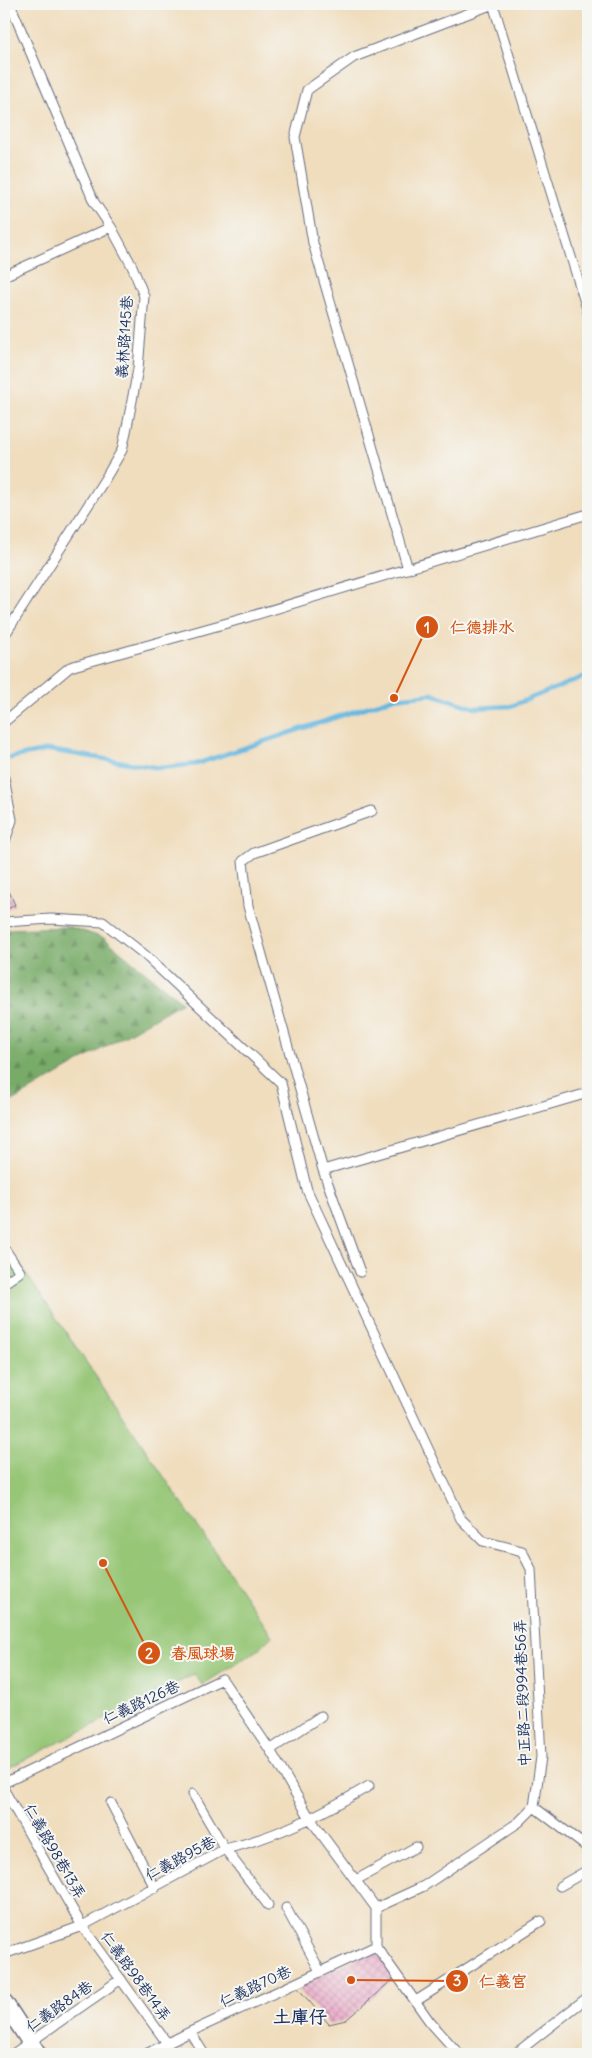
<svg xmlns="http://www.w3.org/2000/svg" width="592" height="2058" font-family="Delius,'LXGW WenKai TC',sans-serif">
  <style>
    .forest { fill: url(#forest-firs); stroke: #4a6d62 }
    .park { fill: #96c676; stroke: #587a6a }
    .lines { fill: none; stroke-linecap: round; stroke-linejoin: round }
    .stream { stroke: #63b7df; stroke-width: 4.5 }
    .building { fill: url(#building-cross-hatch) }
    .lane-casing { stroke: #666c7f; stroke-width: 11 }
    .street-casing { stroke: #666c7f; stroke-width: 19 }
    .lane { stroke: #fff; stroke-width: 9 }
    .street { stroke: #fff; stroke-width: 16 }
    .labels { text-anchor: middle; dominant-baseline: central; stroke-width: 4; stroke-linejoin: round; paint-order: stroke }
    .street-label { font-size: 15px; fill: #1b2f5e; stroke: #f6f6f2 }
    .quarter-label { font-size: 18px; font-weight: bold; fill: #1b2f5e; stroke: #f6f6f2 }
    .leader { fill: none; stroke: #d45514; stroke-width: 2 }
    .callout-dot { fill: #d45514; stroke: #f6f6f2; stroke-width: 2 }
    .mark-label { font-size: 15px; text-anchor: middle; font-weight: bold; fill: #fff }
    .callout-label { font-size: 16px; text-anchor: middle; font-weight: bold; fill: #d45514; stroke: #f6f6f2; stroke-width: 4; stroke-linejoin: round; paint-order: stroke }
  </style>
  <defs>
    <pattern id="forest-firs" width="22" height="20" patternUnits="userSpaceOnUse" patternTransform="scale(1.25)"><rect width="22" height="20" fill="#78ab67"/><path d="M5 1l3.5 6h-7zM16 11l3.5 6h-7z" fill="#628c58"/></pattern>
    <pattern id="building-cross-hatch" width="8" height="8" patternUnits="userSpaceOnUse" patternTransform="scale(1.25)"><rect width="8" height="8" fill="#ecaecb"/><path d="M0 0l8 8M0 8l8-8" fill="none" stroke="#be8ea8"/></pattern>
  </defs>
  <rect width="100%" height="100%" fill="#f6f6f2"/>
  <filter id="ink" filterUnits="userSpaceOnUse"><feTurbulence type="fractalNoise" baseFrequency=".02" numOctaves="2"/><feDisplacementMap in="SourceGraphic" scale="10" xChannelSelector="R" yChannelSelector="G"/><feConvolveMatrix kernelMatrix="1 2 1 2 8 2 1 2 1" color-interpolation-filters="sRGB"/></filter>
  <filter id="wash" filterUnits="userSpaceOnUse"><feTurbulence type="fractalNoise" baseFrequency=".0096" numOctaves="4" result="noise"/><feDisplacementMap in="SourceGraphic" scale="20" xChannelSelector="R" yChannelSelector="G"/><feGaussianBlur stdDeviation="1.12" result="paint"/><feColorMatrix in="noise" values="0 0 0 0 0 0 0 0 0 0 0 0 0 0 0 0 0 1.4 0 .05"/><feComposite in="paint" operator="in"/></filter>
  <g filter="url(#wash)">
    <rect width="100%" height="100%" fill="#f0ddbd"/>
    <!-- forest -->
    <path class="forest" d="M70,927L104,938L182,1002L4,1106V929Z"/>
    <!-- park -->
    <path class="park" d="M19,1263L272,1636L259,1649L202,1685L195,1674L4,1770V1273Z"/>
    <g class="lines">
      <!-- stream -->
      <path class="stream" d="M4,759L49,750L160,768L196,764L394,698L432,694L475,708L511,706L588,675"/>
    </g>
    <g id="blocks">
      <!-- building -->
      <path class="building" d="M8,889L15,905L4,911V891Z
        M382,1947L399,1974L346,2020L329,2024L296,1986Z"/>
    </g>
  </g>
  <g filter="url(#ink)">
    <use href="#blocks" fill-opacity="0" stroke="#666c7f" stroke-width="1"/>
    <g class="lines">
      <defs>
        <path id="lane" d="M495,4H493L588,312
          M4,276L111,227
          M408,569L313,243L295,137L307,90L354,57L493,4
          M4,636L105,479L122,450L127,427L138,369L144,296L132,266L111,227L94,202L10,4
          M4,722L70,667L245,618L588,514
          M4,778L12,820L4,844
          M4,922L51,919L103,922L145,955L281,1083L307,1190L461,1519L483,1541L522,1551L531,1569L541,1757L534,1807L519,1822L424,1886L376,1908
          M323,1170L588,1093
          M4,1248L20,1272L4,1283
          M360,1272L323,1170L248,906L243,861L254,853L372,811
          M270,1750L321,1716
          M4,1783L222,1679L270,1750L311,1820L376,1908V1946L430,2022L459,2054
          M4,1790L82,1926L167,2043
          M193,1794L225,1849L268,1905
          M111,1803L155,1888
          M534,1807L588,1848
          M356,1880L416,1847
          M560,1886L588,1870
          M286,1908L320,1971
          M4,1954L82,1926L225,1849C280,1836 321,1814 369,1786
          M416,2001L541,1921
          M190,2032L204,2054
          M13,2054L121,1979
          M146,2054L190,2032L376,1946
          M515,2054L588,1997"/>
        <path id="street" d="M4,2002L38,2054"/>
      </defs>
      <!-- lane casing -->
      <use href="#lane" class="lane-casing"/>
      <!-- street casing -->
      <use href="#street" class="street-casing"/>
      <!-- lane -->
      <use href="#lane" class="lane"/>
      <!-- street -->
      <use href="#street" class="street"/>
    </g>
  </g>
  <g class="labels">
    <!-- street labels -->
    <g class="street-label">
      <text transform="translate(124 337) rotate(-86)">義林路145巷</text>
      <text transform="translate(522 1693) rotate(-92)">中正路二段994巷56弄</text>
      <text transform="translate(141 1702) rotate(-25)">仁義路126巷</text>
      <text transform="translate(55 1851) rotate(60)">仁義路98巷13弄</text>
      <text transform="translate(180 1858) rotate(-28)">仁義路95巷</text>
      <text transform="translate(136 1976) rotate(54)">仁義路98巷14弄</text>
      <text transform="translate(255 1986) rotate(-25)">仁義路70巷</text>
      <text transform="translate(59 2006) rotate(-35)">仁義路84巷</text>
    </g>
    <!-- quarter labels -->
    <g class="quarter-label">
      <text x="300" y="2016">土庫仔</text>
    </g>
  </g>
  <!-- callouts -->
  <path class="leader" d="M394 698L427 627M103 1563L149 1653M351 1980L457 1981"/>
  <g class="callout-dot">
    <circle cx="394" cy="698" r="5"/>
    <circle cx="103" cy="1563" r="5"/>
    <circle cx="351" cy="1980" r="5"/>
    <circle cx="427" cy="627" r="12"/>
    <circle cx="149" cy="1653" r="12"/>
    <circle cx="457" cy="1981" r="12"/>
  </g>
  <g class="mark-label">
    <text x="427" y="633">1</text>
    <text x="149" y="1659">2</text>
    <text x="457" y="1986">3</text>
  </g>
  <g class="callout-label">
    <text x="482" y="633">仁德排水</text>
    <text x="203" y="1659">春風球場</text>
    <text x="503" y="1987">仁義宮</text>
  </g>
  <!-- margin -->
  <rect width="592" height="2058" fill="none" stroke="#f6f6f2" stroke-width="20"/>
</svg>
